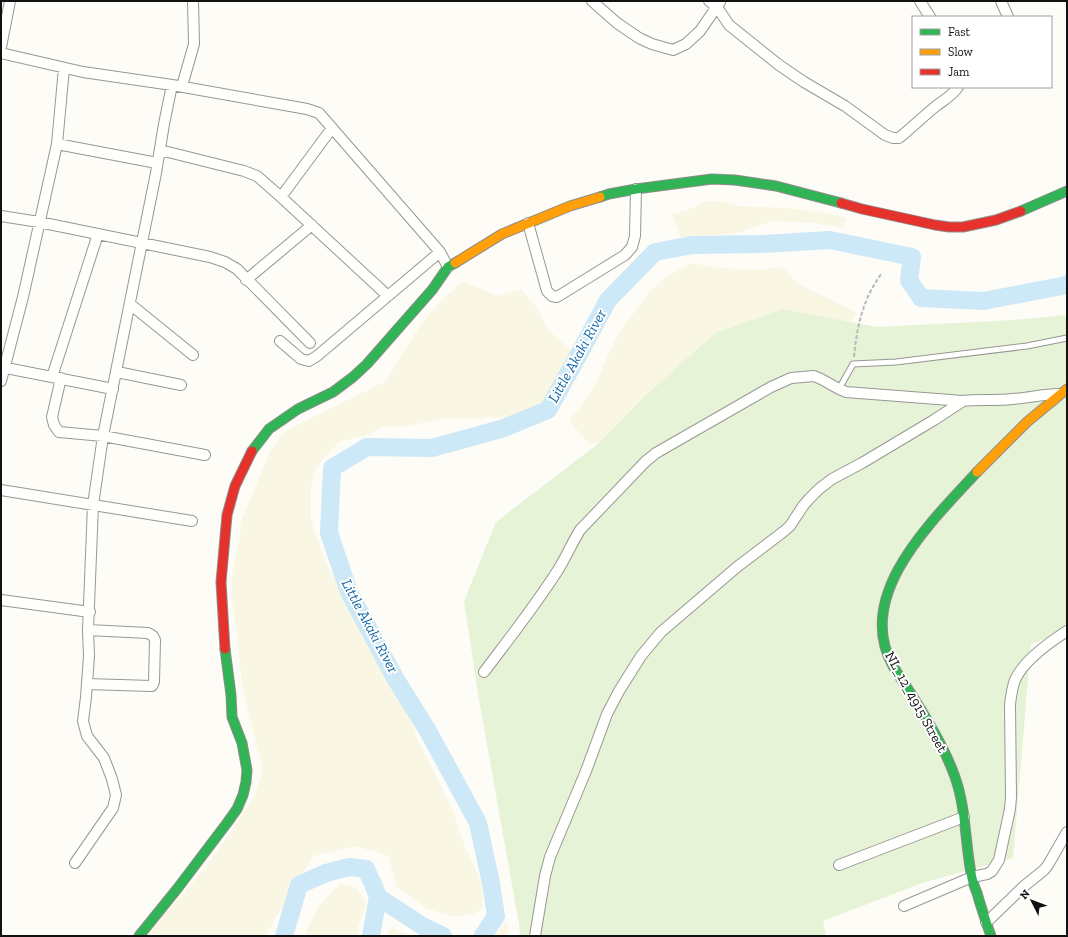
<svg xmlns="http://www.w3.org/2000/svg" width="1068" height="937" font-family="'Zilla Slab',serif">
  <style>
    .farmland { fill: #f9f7e4 }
    .green { fill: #e7f3d7 }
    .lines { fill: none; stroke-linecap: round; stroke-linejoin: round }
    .river { stroke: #cde8f7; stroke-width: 18 }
    .lane-casing { stroke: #979795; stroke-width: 7 }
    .street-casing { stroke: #979795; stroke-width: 12 }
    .fast-casing { stroke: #8e8d8b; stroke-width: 11 }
    .slow-casing { stroke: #8e8d8b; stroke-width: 11 }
    .jam-casing { stroke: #8e8d8b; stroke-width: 11 }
    .path { stroke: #b9b9b8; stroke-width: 2; stroke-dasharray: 4 2; stroke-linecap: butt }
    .lane { stroke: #fffffe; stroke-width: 5 }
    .street { stroke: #fffffe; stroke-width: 10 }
    .fast { stroke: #30b455; stroke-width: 9 }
    .slow { stroke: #ff9f0a; stroke-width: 9 }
    .jam { stroke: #e5322d; stroke-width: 9 }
    .labels { text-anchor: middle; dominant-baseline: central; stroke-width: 4; stroke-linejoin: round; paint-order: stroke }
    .street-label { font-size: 14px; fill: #111; stroke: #fff }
    .water-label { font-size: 15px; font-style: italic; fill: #1768a6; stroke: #fff }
  </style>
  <rect width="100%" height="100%" fill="#fdfcf7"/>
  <!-- farmland -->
  <path class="farmland" d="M721,201L737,206L787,208L824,213L847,218L842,228L815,223L773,221L738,233L706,236L680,237L672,214L688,210L704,202Z
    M691,263L719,268L757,270L783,267L795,282L856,312L852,322L783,309L599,443L589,444L569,421L584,402L600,375L610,350L623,327L649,293L667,276Z
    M463,281L497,296L521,289L537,308L548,330L575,353L572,364L554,395L545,407L512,418L491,417L476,419H445L405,426L382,427L370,434L339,442L323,459L314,473L311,489V520L323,554L331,573L341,586L348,598L353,612L376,650L384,668L392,682L396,700L407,709L416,736L452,809L466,849L482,885L483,908L473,915L451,916L425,908L397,887L388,856L355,846L314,856L294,886L283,906L265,936H143L185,892L204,869L229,835L255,795L263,770L242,686L237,633L232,600V575L238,547L242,519L271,449L287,430L386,381L421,324L438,304Z
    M340,884L357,888L367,904L358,927L359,936H304L319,906Z
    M507,921L508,936H494Z
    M391,928L412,936H386Z"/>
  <!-- green -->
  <path class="green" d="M783,309L877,327L1014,320L1067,315V631L1031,644L1013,858L922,883L823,921L826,936H520L519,924L478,694L464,601L496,522L599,443L643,398L715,333Z"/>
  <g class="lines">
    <!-- river -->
    <path class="river" d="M284,936L299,885L326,873L349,867L366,869L373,884L378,897L424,927L443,936
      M371,936L378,897
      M483,936L496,916L491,883L478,823L428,731L395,678L349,592L329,533L332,468L367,447L432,448L501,429L548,410L578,356L608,300L655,252L692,245L762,244L830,240L912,257L909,280L921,298L983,301L1062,286L1067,284"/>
    <defs>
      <path id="lane" d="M839,389L853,364L896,362L1027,346L1067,338"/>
      <path id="street" d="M592,1L617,23L639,38L652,44L673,50L686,44L700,31L720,2
        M709,1L717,7L729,25L779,65L804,82L845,106L885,135L893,138H899C912,127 924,116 936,106C944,100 952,96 958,87
        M920,1L930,17
        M1001,1L1008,17
        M1,47L10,1
        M1,53L83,72L172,85L307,109L319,113L440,252L448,267
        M182,86L194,44L193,1
        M57,144L157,163
        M160,150L244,171L257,176L281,197L388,296
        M281,197L332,128
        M1,216L39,222L210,257L225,262L237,269L310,343
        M528,223L547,291L552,296L557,297L625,255L632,247L635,236L636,189
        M246,280L312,225
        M130,304L193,355
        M280,341L301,359L309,361L317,356L440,252
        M1,367L113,389
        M117,372L181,385
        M52,377L98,234
        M61,378L52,417L54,425L59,432L103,436L205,455
        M1,381L23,297L57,144L64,68
        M1,490L192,521
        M1,600L90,612
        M484,672C509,639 535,606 558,570C566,557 572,543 580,530L646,461L656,453L771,387L791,378L814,376L821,379L839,389L846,392L963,401C979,399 996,401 1012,399C1028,398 1043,394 1059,394
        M87,684L152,686L154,682L155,640L153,636L148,633L88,630
        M75,863L113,808L116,795L112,779L104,758L87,736L83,721L86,697L89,656L88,630L93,505L103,436L156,173L164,124L172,85
        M839,865L964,817
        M904,906L972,877L987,874L992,871L999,860L1010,809L1011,797L1010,704C1011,696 1012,688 1015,680C1023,661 1050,642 1067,631
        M986,922L991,918L1023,887L1044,870L1048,865L1067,832
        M535,936L545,876L550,857L586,771L607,714L619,691L641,656L661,632L737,567L783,532L790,526L803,506L809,499L819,489L832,479L862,463L934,420L963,401"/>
      <path id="fast" d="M600,197L609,194L636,189L712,179L735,180L776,186L841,203
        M1021,211L1067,191
        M252,451L269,429L298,409L333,392L353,377L367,364L432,290L448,267L455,263
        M977,472C933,520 853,595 893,666C897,673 902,680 906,686C924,714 944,746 955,777C966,808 965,841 971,873C972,880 974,886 977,893C981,907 986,922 991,936
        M139,936L177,889L227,823L237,809L243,795L246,782L247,770L242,743L232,717L231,695L225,649"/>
      <path id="slow" d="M455,263L502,234L570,206L600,197
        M977,472L1027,422L1067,389"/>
      <path id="jam" d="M841,203L862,209L935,225L949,227H963L996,220L1021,211
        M225,649L221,582L227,515L235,486L252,451"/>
    </defs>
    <!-- lane casing -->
    <use href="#lane" class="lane-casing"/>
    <!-- street casing -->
    <use href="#street" class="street-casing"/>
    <!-- fast casing -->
    <use href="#fast" class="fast-casing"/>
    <!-- slow casing -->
    <use href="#slow" class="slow-casing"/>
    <!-- jam casing -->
    <use href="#jam" class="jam-casing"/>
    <!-- path -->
    <path class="path" d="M854,357C857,326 863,298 882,273"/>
    <!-- lane -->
    <use href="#lane" class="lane"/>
    <!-- street -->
    <use href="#street" class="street"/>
    <!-- fast -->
    <use href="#fast" class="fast"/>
    <!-- slow -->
    <use href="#slow" class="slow"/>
    <!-- jam -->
    <use href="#jam" class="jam"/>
  </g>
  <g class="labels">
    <!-- street labels -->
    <g class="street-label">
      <text transform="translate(916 702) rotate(61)">NL_12_4915 Street</text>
    </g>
    <!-- water labels -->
    <g class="water-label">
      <text transform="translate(577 356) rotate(-61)">Little Akaki River</text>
      <text transform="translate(370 626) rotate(62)">Little Akaki River</text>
    </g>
  </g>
  <!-- border -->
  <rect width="1068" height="937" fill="none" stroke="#111111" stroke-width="4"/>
  <!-- legend -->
  <rect x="912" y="16" width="140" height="72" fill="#ffffff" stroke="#a0a0a0"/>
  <rect x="920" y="29" width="20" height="6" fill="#30b455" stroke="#a0a0a0"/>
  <text x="948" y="36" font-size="12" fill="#111111">Fast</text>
  <rect x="920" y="49" width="20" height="6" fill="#ff9f0a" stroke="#a0a0a0"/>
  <text x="948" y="56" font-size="12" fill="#111111">Slow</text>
  <rect x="920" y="69" width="20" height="6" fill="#e5322d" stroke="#a0a0a0"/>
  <text x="948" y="76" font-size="12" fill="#111111">Jam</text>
  <!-- north arrow -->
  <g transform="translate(1032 901) rotate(312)" stroke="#ffffff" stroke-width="3" paint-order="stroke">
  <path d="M0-3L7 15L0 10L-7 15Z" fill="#111111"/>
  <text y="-6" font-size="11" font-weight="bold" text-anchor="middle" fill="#111111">N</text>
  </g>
</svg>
